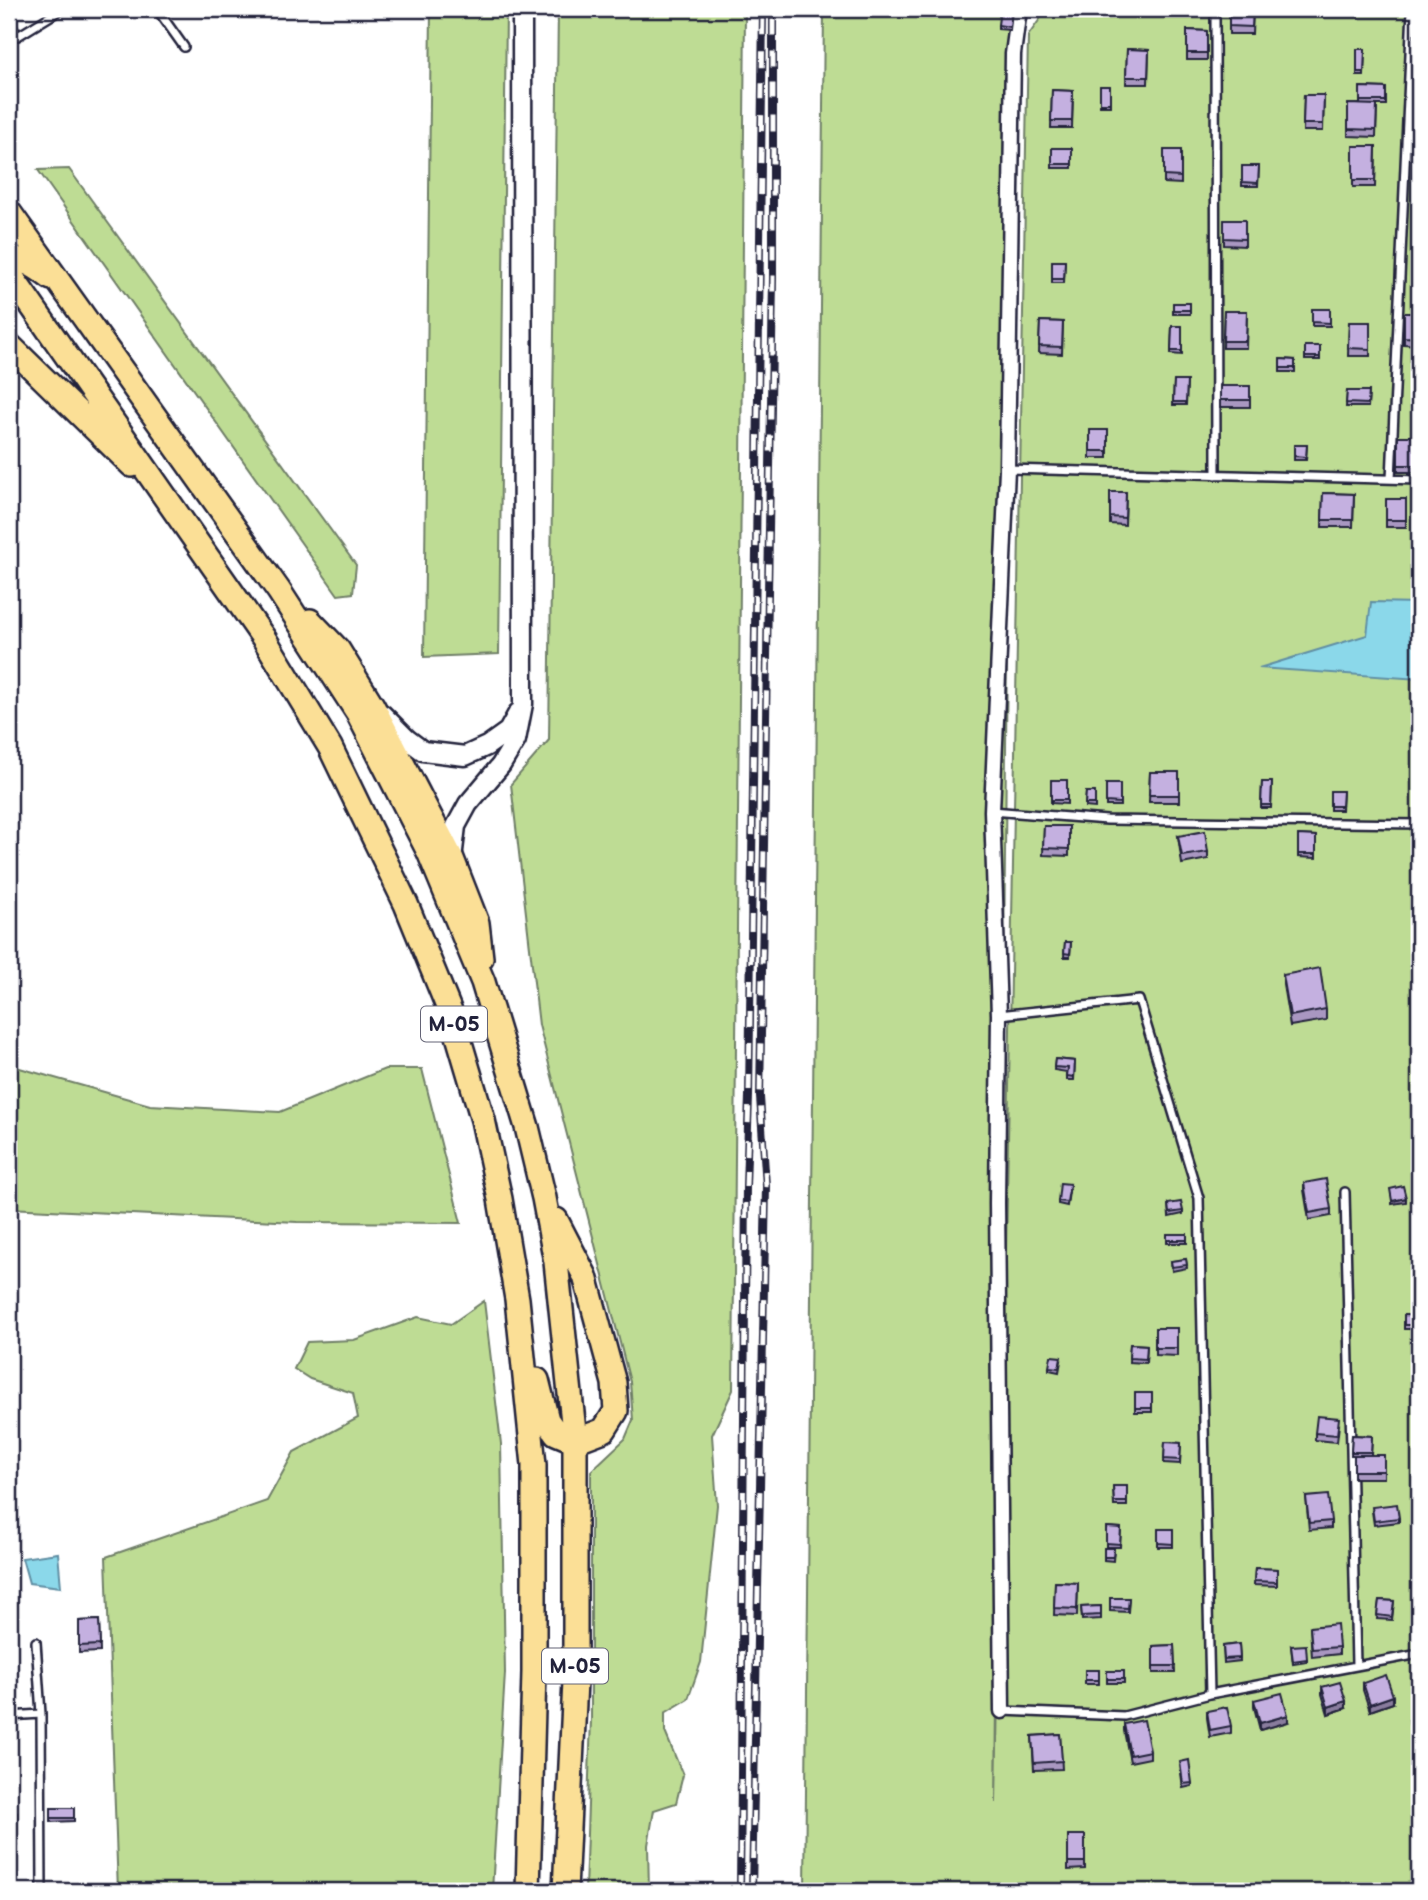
<svg xmlns="http://www.w3.org/2000/svg" width="1428" height="1900" font-family="'Balsamiq Sans',sans-serif">
  <style>
    .green { fill: #bedc94; stroke: #707f68; stroke-width: 2 }
    .water { fill: #8bd8ea; stroke: #618fa4; stroke-width: 2 }
    .lines { fill: none; stroke-linecap: round; stroke-linejoin: round }
    .service-casing { stroke: #22223b; stroke-width: 12 }
    .minor-casing { stroke: #22223b; stroke-width: 19 }
    .tertiary-casing { stroke: #22223b; stroke-width: 23 }
    .trunk-casing { stroke: #22223b; stroke-width: 28 }
    .service { stroke: #fff; stroke-width: 7 }
    .minor { stroke: #fff; stroke-width: 14 }
    .tertiary { stroke: #fff; stroke-width: 18 }
    .trunk { stroke: #fbdf96; stroke-width: 23 }
    .rail-casing { stroke: #22223b; stroke-width: 8 }
    .rail { stroke: #fff; stroke-width: 5; stroke-dasharray: 16; stroke-linecap: butt }
    .wall { fill: #a997c1; stroke: #22223b; stroke-width: 2 }
    .shaded-wall { fill: #897b9d; stroke: #22223b; stroke-width: 2 }
    .building { fill: #c4b0e0; stroke: #22223b; stroke-width: 2 }
    .labels { text-anchor: middle; dominant-baseline: central; stroke-width: 5; stroke-linejoin: round; paint-order: stroke }
    .shield { fill: #fff; stroke: #646476; stroke-width: 2 }
    .shield-label { font-size: 21px; font-weight: bold; fill: #22223b }
  </style>
  <rect width="100%" height="100%" fill="#fff"/>
  <filter id="ink" filterUnits="userSpaceOnUse"><feTurbulence type="fractalNoise" baseFrequency=".0143" numOctaves="2"/><feDisplacementMap in="SourceGraphic" scale="14" xChannelSelector="R" yChannelSelector="G"/><feConvolveMatrix kernelMatrix="1 2 1 2 8 2 1 2 1" color-interpolation-filters="sRGB"/></filter>
  <g filter="url(#ink)">
    <!-- green -->
    <path class="green" d="M431,9H506L499,654L424,657Z
      M558,9H745L733,1390L712,1435L717,1505L701,1662L688,1699L665,1713V1732L683,1775L676,1803L654,1810L648,1845L649,1891H585L591,1719V1471L625,1439L633,1420L630,1382L539,1025L511,784L549,740Z
      M824,9H1013L996,1803L1028,36L1047,9H1419V1891H805Z
      M69,169L356,565L353,593L338,595L38,170Z
      M9,1065L150,1105L280,1112L385,1069H422L461,1223L297,1222L9,1208Z
      M484,1301L501,1444L505,1673L492,1891H118L106,1557L267,1501L294,1452L358,1418L353,1393L310,1379L294,1369L307,1342L354,1340L418,1317L451,1324Z"/>
    <!-- water -->
    <path class="water" d="M1371,602L1419,603V679L1259,668L1367,635Z
      M58,1553L61,1587L29,1583L22,1558Z"/>
    <g class="lines">
      <defs>
        <path id="service" d="M157,9L184,47
          M1215,9L1216,475
          M9,23L18,36L62,9
          M1007,469L1419,480
          M1391,479L1412,9
          M992,811L1107,820L1419,824
          M999,1015L1139,1000L1199,1198L1210,1694
          M1345,1192L1356,1665
          M36,1642L41,1714L42,1891
          M1002,1711L1124,1716L1210,1694L1419,1654
          M9,1716L41,1714"/>
        <path id="minor" d="M1002,1711L997,1203L999,1015L992,811L1007,469L1013,54L1019,9"/>
        <path id="tertiary" d="M382,714L407,739L423,751L465,756L487,746L508,731L518,713
          M452,859L456,826L468,804L501,765L516,740L523,704L522,9"/>
        <path id="trunk" d="M9,212L279,591L358,713L429,852L483,982L527,1127L544,1198L556,1262L575,1441V1681L565,1891
          M9,258C25,259 38,268 51,278
          M9,273L265,640L330,747L406,904L453,1019L483,1120L500,1199L517,1299L534,1465V1672L528,1891
          M9,345L132,465
          M310,621L338,650L372,705L452,859L477,923L481,958
          M537,1380L547,1420L556,1433L575,1441L604,1430L616,1411L614,1383L585,1276L556,1220"/>
      </defs>
      <!-- service casing -->
      <use href="#service" class="service-casing"/>
      <!-- minor casing -->
      <use href="#minor" class="minor-casing"/>
      <!-- tertiary casing -->
      <use href="#tertiary" class="tertiary-casing"/>
      <!-- trunk casing -->
      <use href="#trunk" class="trunk-casing"/>
      <!-- service -->
      <use href="#service" class="service"/>
      <!-- minor -->
      <use href="#minor" class="minor"/>
      <!-- tertiary -->
      <use href="#tertiary" class="tertiary"/>
      <!-- trunk -->
      <use href="#trunk" class="trunk"/>
      <defs>
        <path id="rail" d="M740,1891L746,1186L749,1096L763,9
          M752,1891L766,1186L760,1097L773,279V9"/>
      </defs>
      <!-- rail casing -->
      <use href="#rail" class="rail-casing"/>
      <!-- rail -->
      <use href="#rail" class="rail"/>
    </g>
    <!-- wall -->
    <path class="wall" d="M1012,9L1010,30L998,29V25Z
      M1229,9H1253L1252,34H1229Z
      M1187,30L1207,31V60H1187Z
      M1414,35H1419V45H1414Z
      M1127,49L1149,50L1148,84H1126Z
      M1357,49H1365L1364,76H1357Z
      M1100,86H1110V106H1100Z
      M1360,87L1386,88V105H1377L1376,137L1348,136V104H1360Z
      M1052,90L1073,91L1072,128H1051Z
      M1411,92H1419V121H1411Z
      M1304,95H1324L1323,131H1303Z
      M1353,146H1376L1375,187H1353Z
      M1052,148H1072V168H1052Z
      M1164,150H1181V184L1164,183Z
      M1242,166H1259L1258,186H1242Z
      M1224,220H1245V246L1224,245Z
      M1052,261H1065L1064,283H1052Z
      M1173,303H1190V314H1173Z
      M1312,309H1330V326H1312Z
      M1224,311H1247L1246,348H1223Z
      M1404,313H1419V345L1404,344Z
      M1040,321L1063,322L1062,354L1039,353Z
      M1349,322H1370V356H1348Z
      M1172,326H1182V355L1171,354Z
      M1305,346H1320V360H1305Z
      M1280,359L1295,360V372H1280Z
      M1174,381H1187L1186,405H1173Z
      M1220,386H1250V407H1220Z
      M1347,391H1369L1368,407H1346Z
      M1090,430H1108V458H1090Z
      M1398,436H1419V472H1398Z
      M1294,445H1307L1306,460H1294Z
      M1110,492H1126L1125,525L1110,524Z
      M1323,493L1354,494L1353,527H1322Z
      M1386,499H1406V527H1386Z
      M1150,772H1179V802H1149Z
      M1051,780H1067V804L1051,803Z
      M1262,782H1272L1271,808H1261Z
      M1106,784H1120V806H1106Z
      M1330,791H1343L1342,810H1330Z
      M1086,792H1095V808L1085,807Z
      M1044,826H1069V856L1043,855Z
      M1298,835L1316,836V858L1298,857Z
      M1178,836L1208,852V859L1182,864Z
      M1065,942H1071L1070,957H1064Z
      M1283,975L1326,1009V1020L1290,1026L1283,985Z
      M1055,1059L1075,1061L1074,1080H1067V1072L1054,1070Z
      M1304,1183L1331,1209V1216L1309,1220L1304,1190Z
      M1070,1184L1067,1206L1058,1204V1201Z
      M1168,1204L1183,1211V1214L1169,1217Z
      M1167,1234H1187V1243H1167Z
      M1186,1259L1187,1268L1172,1271L1171,1261Z
      M1404,1315L1417,1316V1329H1404Z
      M1155,1328H1177V1356L1155,1355Z
      M1130,1344L1147,1345L1146,1363L1129,1362Z
      M1061,1361L1059,1372L1049,1370V1367Z
      M1135,1393H1152V1412H1135Z
      M1339,1425L1337,1442L1315,1440V1433Z
      M1352,1435L1372,1436L1371,1455H1384V1478H1354V1455H1351Z
      M1165,1442L1181,1443L1180,1464L1164,1463Z
      M1113,1486H1127V1506H1114Z
      M1306,1497L1331,1521V1528L1309,1530Z
      M1372,1511L1399,1518V1522L1374,1525Z
      M1106,1527L1121,1528L1120,1547H1106Z
      M1158,1529H1173V1547H1158Z
      M1104,1548H1114L1113,1561L1104,1560Z
      M1255,1568L1277,1569V1586L1254,1585Z
      M1055,1582L1078,1583L1077,1616L1054,1615Z
      M1110,1598H1129L1128,1612L1110,1611Z
      M1379,1600L1394,1601L1392,1620L1377,1619Z
      M1101,1606V1619L1082,1620L1081,1607Z
      M99,1620L100,1652L79,1653V1621Z
      M1310,1627L1339,1647V1654L1312,1657Z
      M1239,1644L1240,1661L1224,1663L1223,1646Z
      M1174,1645L1175,1673H1153V1646Z
      M1291,1646L1307,1659V1662L1293,1664Z
      M1085,1670H1099V1684H1085Z
      M1107,1671H1124V1683H1107Z
      M1363,1683L1393,1703L1370,1711L1363,1690Z
      M9,1686H13V1707H9Z
      M1322,1687L1346,1708L1328,1714L1322,1694Z
      M1254,1700L1288,1722L1260,1730L1254,1707Z
      M1207,1711L1231,1726V1733L1210,1737L1207,1718Z
      M1419,1718V1733L1411,1734L1409,1720Z
      M1124,1724L1150,1751V1758L1130,1762L1124,1731Z
      M1060,1734L1062,1769L1034,1770L1032,1736Z
      M1180,1765L1192,1783V1786L1183,1788Z
      M51,1808H74V1821L51,1822Z
      M17,1813V1847H9V1814Z
      M1068,1835H1085V1869L1068,1870Z"/>
    <!-- shaded-wall -->
    <path class="shaded-wall" d="M1406,1198V1202L1392,1204V1201Z
      M1393,1696V1703L1370,1711V1704Z
      M1346,1701V1708L1328,1714V1707Z
      M1288,1715V1722L1260,1730V1723Z"/>
    <!-- building -->
    <path class="building" d="M1000,9H1012L1010,27L998,25Z
      M1229,9H1253L1252,27L1229,26Z
      M1187,30L1207,31V53H1187Z
      M1414,35H1419V42L1414,41Z
      M1127,49L1149,50L1148,77H1126Z
      M1357,49H1365L1364,72H1357Z
      M1416,56H1419V78H1415Z
      M1100,86H1110V103H1100Z
      M1360,87L1386,88V101H1360Z
      M1052,90L1073,91L1072,121H1051Z
      M1411,92H1419V114H1411Z
      M1304,95H1324L1323,124H1303Z
      M1348,104L1377,105L1376,130L1348,129Z
      M1353,146H1376L1375,180H1353Z
      M1052,148H1072V164H1052Z
      M1164,150H1181V177L1164,176Z
      M1242,166H1259L1258,183L1242,182Z
      M1224,220H1245V239L1224,238Z
      M1052,261H1065L1064,279H1052Z
      M1173,303H1190V310H1173Z
      M1312,309H1330V323L1312,322Z
      M1224,311H1247L1246,341H1223Z
      M1404,313H1419V338L1404,337Z
      M1040,321L1063,322L1062,347L1039,346Z
      M1349,322H1370V349L1348,348Z
      M1172,326H1182V351H1171Z
      M1305,346H1320V357H1305Z
      M1280,359L1295,360V368H1280Z
      M1174,381H1187L1186,402H1173Z
      M1220,386H1250V400H1220Z
      M1347,391H1369L1368,404L1346,403Z
      M1090,430H1108V451H1090Z
      M1398,436H1419V465H1398Z
      M1294,445H1307L1306,457L1294,456Z
      M1110,492H1126L1125,518L1110,517Z
      M1323,493L1354,494L1353,520H1322Z
      M1386,499H1406V520H1386Z
      M1150,772H1179V795H1149Z
      M1051,780H1067V800H1051Z
      M1262,782H1272L1271,805H1261Z
      M1106,784H1120V803L1106,802Z
      M1330,791H1343L1342,806H1330Z
      M1086,792H1095V804H1085Z
      M1044,826H1069V849L1043,848Z
      M1205,831L1208,852L1182,856L1178,836Z
      M1298,835L1316,836V854H1298Z
      M1065,942H1071L1070,954L1064,953Z
      M1320,968L1326,1009L1290,1016L1283,975Z
      M1055,1059L1075,1061L1074,1077L1067,1076L1068,1068L1054,1067Z
      M1326,1179L1331,1209L1309,1213L1304,1183Z
      M1060,1183L1070,1184L1067,1202L1058,1201Z
      M1403,1186L1406,1198L1392,1201L1390,1189Z
      M1181,1202L1183,1211L1169,1213L1168,1204Z
      M1167,1234H1187V1240H1167Z
      M1186,1259L1187,1265L1172,1267L1171,1261Z
      M1404,1315L1417,1316V1325H1404Z
      M1155,1328H1177V1348H1155Z
      M1130,1344L1147,1345L1146,1359L1129,1358Z
      M1051,1356L1061,1357L1059,1368L1049,1367Z
      M1135,1393H1152V1408H1135Z
      M1317,1416L1339,1418L1337,1435L1315,1433Z
      M1352,1435L1372,1436L1371,1452H1351Z
      M1165,1442L1181,1443L1180,1460L1164,1459Z
      M1354,1455H1384V1471H1354Z
      M1113,1486H1127V1502H1114Z
      M1328,1495L1331,1521L1309,1523L1306,1497Z
      M1397,1504L1399,1518L1374,1521L1372,1507Z
      M1106,1527L1121,1528L1120,1544L1106,1543Z
      M1158,1529H1173V1544L1158,1543Z
      M1104,1548H1114L1113,1557H1104Z
      M1255,1568L1277,1569V1582L1254,1581Z
      M1055,1582L1078,1583L1077,1609L1054,1608Z
      M1110,1598H1129L1128,1608L1110,1607Z
      M1379,1600L1394,1601L1392,1617L1377,1615Z
      M1101,1606V1615L1082,1616L1081,1607Z
      M99,1620L100,1645L79,1646V1621Z
      M1337,1624L1339,1647L1312,1649L1310,1627Z
      M1239,1644L1240,1658L1224,1659L1223,1646Z
      M1174,1645L1175,1666H1153V1646Z
      M1306,1645L1307,1659L1293,1661L1291,1646Z
      M1085,1670H1099V1680H1085Z
      M1107,1671H1124V1679H1107Z
      M1386,1675L1393,1696L1370,1704L1363,1683Z
      M1340,1682L1346,1701L1328,1707L1322,1687Z
      M9,1686H13V1700H9Z
      M1282,1693L1288,1715L1260,1723L1254,1700Z
      M1227,1707L1231,1726L1210,1730L1207,1711Z
      M1419,1718V1729L1411,1731L1409,1720Z
      M1144,1720L1150,1751L1130,1755L1124,1724Z
      M1060,1734L1062,1761L1034,1763L1032,1736Z
      M1189,1760L1192,1783L1183,1784L1180,1762Z
      M51,1808H74V1818H51Z
      M17,1813V1840H9V1814Z
      M1068,1835H1085V1862H1068Z"/>
  </g>
  <g class="labels">
    <!-- shield labels -->
    <g class="shield">
      <rect x="421" y="1006.5" width="66" height="35" rx="5"/>
      <rect x="542" y="1648.5" width="66" height="35" rx="5"/>
    </g>
    <g class="shield-label">
      <text x="454" y="1024">М-05</text>
      <text x="575" y="1666">М-05</text>
    </g>
  </g>
  <!-- margin -->
  <rect width="1428" height="1900" fill="none" stroke="#fff" stroke-width="35"/>
  <rect x="18" y="18" width="1393" height="1865" fill="none" stroke="#22223b" stroke-width="2.5" filter="url(#ink)"/>
</svg>
